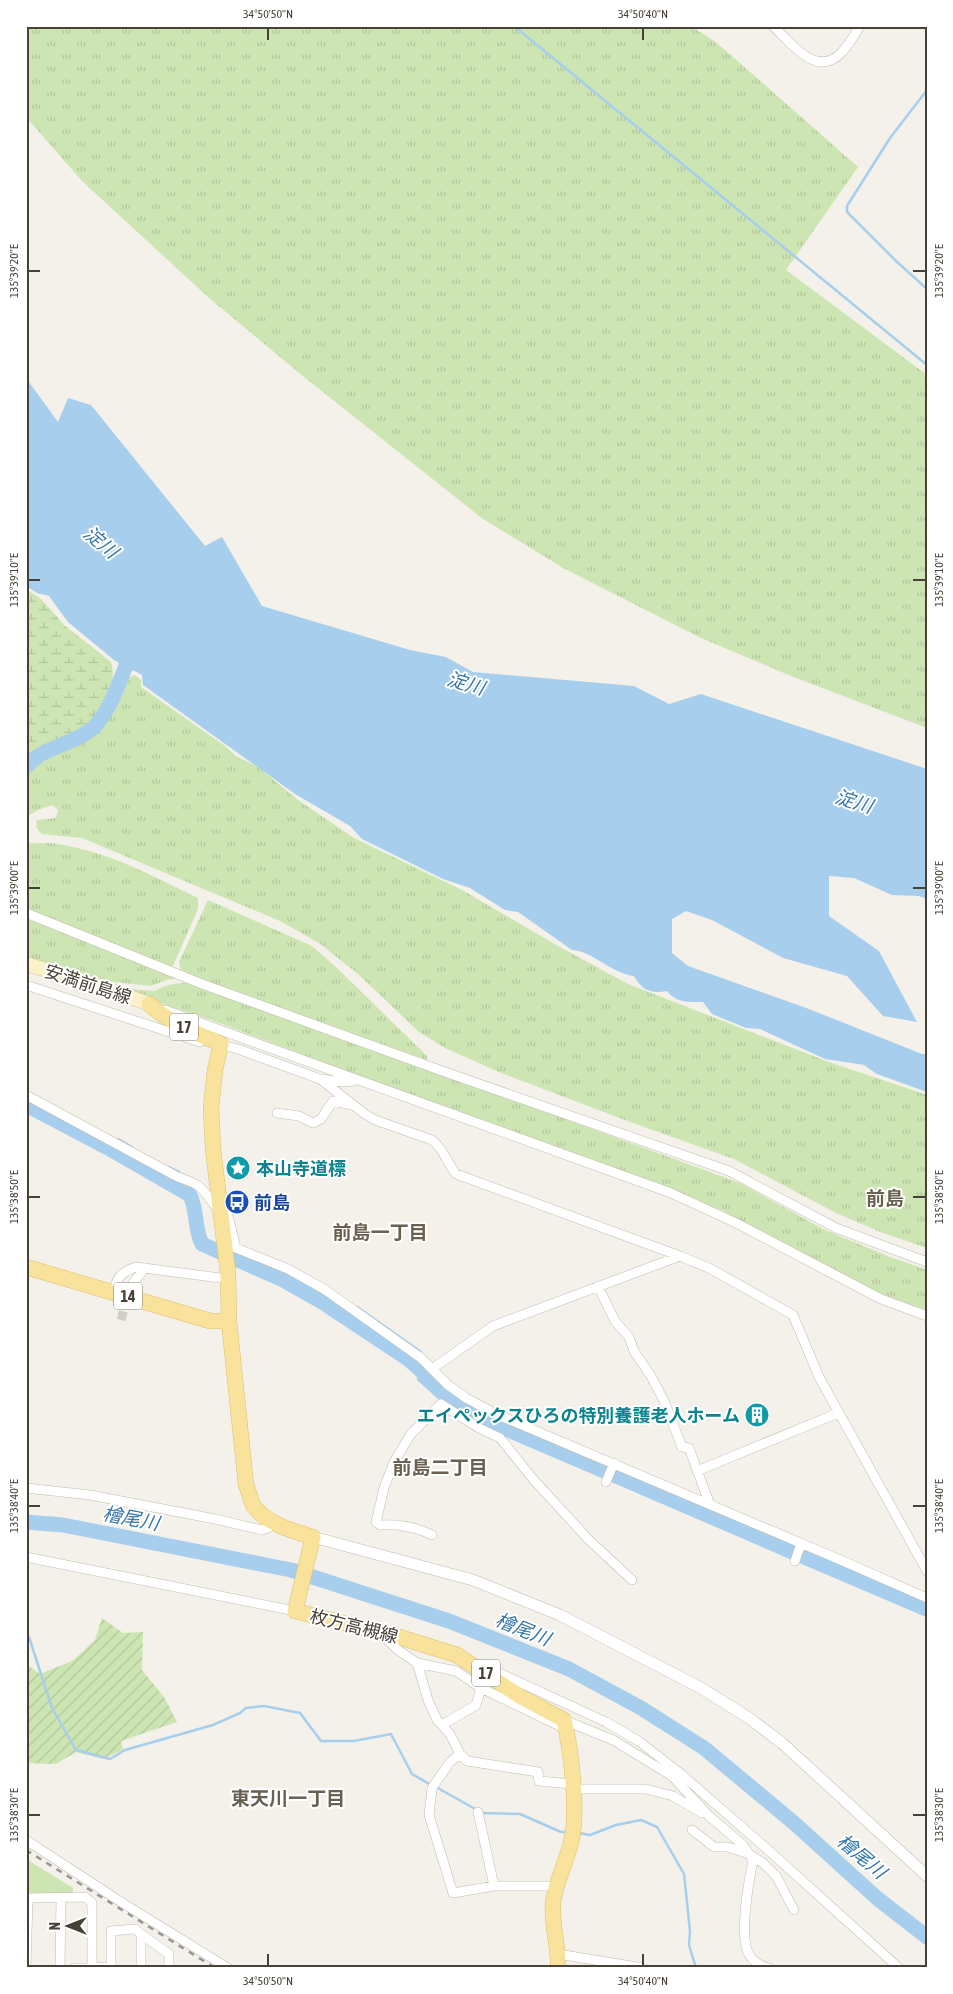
<svg xmlns="http://www.w3.org/2000/svg" width="953" height="1994" font-family="'Asap Condensed','Noto Sans JP',sans-serif">
  <style>
    .grass { fill: url(#grass-tufts) }
    .wetland { fill: url(#wetland-marsh) }
    .park { fill: #cde5b3 }
    .garden { fill: url(#garden-furrows) }
    .water { fill: #a8ceed }
    .lines { fill: none; stroke-linecap: round; stroke-linejoin: round }
    .stream { stroke: #a8ceed; stroke-width: 2.5 }
    .river { stroke: #a8ceed; stroke-width: 15 }
    .minor-tunnel { stroke: #d1cec5; stroke-width: 9; stroke-dasharray: 9 4.5; stroke-linecap: butt }
    .minor-casing { stroke: #c1bcae; stroke-width: 10 }
    .tertiary-casing { stroke: #c1bcae; stroke-width: 12 }
    .secondary-casing { stroke: #d1c59a; stroke-width: 15 }
    .primary-casing { stroke: #dec06c; stroke-width: 16 }
    .minor { stroke: #fff; stroke-width: 9 }
    .tertiary { stroke: #fff; stroke-width: 11 }
    .secondary { stroke: #fcf2ca; stroke-width: 14 }
    .primary { stroke: #f9e29c; stroke-width: 15 }
    .rail { stroke: #979797; stroke-width: 2.5; stroke-dasharray: 6 6; stroke-linecap: butt }
    .ticks { fill: none; stroke: #474137; stroke-width: 2 }
    .labels { text-anchor: middle; dominant-baseline: central; stroke-width: 4; stroke-linejoin: round; paint-order: stroke }
    .shield { fill: #fff; stroke: #7e7a73; stroke-width: 1 }
    .shield-label { font-size: 16px; font-weight: bold; fill: #474137 }
    .street-label { font-size: 18px; fill: #474137; stroke: #fff }
    .culture-label { font-size: 18px; font-weight: bold; fill: #0d838f; stroke: #fff; text-anchor: start }
    .transit-label { font-size: 18px; font-weight: bold; fill: #164399; stroke: #fff; text-anchor: start }
    .water-label { font-size: 19px; font-style: italic; fill: #3576ad; stroke: #fff }
    .neighbourhood-label { font-size: 19px; font-weight: bold; fill: #69604f; stroke: #fff }
    .neatline { fill: none; stroke: #474137; stroke-width: 2 }
    .ticks-label { font-size: 12px; text-anchor: middle; fill: #474137 }
  </style>
  <defs>
    <pattern id="grass-tufts" width="24" height="20" patternUnits="userSpaceOnUse" patternTransform="scale(1.25)"><rect width="24" height="20" fill="#cde5b3"/><path d="M3 7l-1-3M5 7V3M7 7l1-3M15 17l-1-3M17 17v-4M19 17l1-3" fill="none" stroke="#b1c69b"/></pattern>
    <pattern id="wetland-marsh" width="20" height="14" patternUnits="userSpaceOnUse" patternTransform="scale(1.25)"><rect width="20" height="14" fill="#cde5b3"/><path d="M1 5h8M5 5V1M11 12h8M15 12V8" fill="none" stroke="#b1c69b"/></pattern>
    <pattern id="garden-furrows" width="10" height="10" patternUnits="userSpaceOnUse" patternTransform="scale(1.25)"><rect width="10" height="10" fill="#cde5b3"/><path d="M-1 1l2-2M0 10L10 0M9 11l2-2" fill="none" stroke="#b1c69b"/></pattern>
  </defs>
  <rect width="100%" height="100%" fill="#f3f1e9"/>
  <!-- grass -->
  <path class="grass" d="M26,26H691L717,43L858,167L786,270L927,375V728L791,676L701,638L565,569L483,519L304,377L209,298L82,181L26,117Z
    M135,675L141,680V687L225,746L236,756L258,767L298,800L354,838L462,890L558,946L628,984L826,1061L927,1095V1248L883,1233L836,1213L734,1159L622,1119L499,1072L445,1048L419,1032L358,974L319,943L280,921L82,838L42,834L36,827L37,820L56,818L58,810L52,805L38,810L26,817V774C44,750 66,752 88,737C106,724 109,700 122,691L125,679Z
    M26,843C36,844 47,842 57,844C107,851 153,876 198,898V909L172,968L26,910Z
    M208,900L312,946L336,967L427,1056V1060L181,972L179,962Z
    M26,918L179,978L167,980L150,986L87,979L26,960Z
    M189,982L740,1183L823,1229L890,1257L927,1270V1310L886,1297L721,1210L211,1020L111,987L154,991L168,985Z"/>
  <!-- wetland -->
  <path class="wetland" d="M26,589L41,599L64,625L111,662C121,693 89,731 61,742C48,748 37,746 26,758Z"/>
  <!-- park -->
  <path class="park" d="M26,1859L73,1888V1893L26,1894Z"/>
  <!-- garden -->
  <path class="garden" d="M102,1618L123,1633L143,1632L142,1670L164,1697L177,1722L121,1741L123,1750L103,1759L76,1752L56,1764L26,1763V1664L40,1674L72,1661L95,1640Z"/>
  <!-- water -->
  <path class="water" d="M26,378L58,422L68,398L91,405L205,546L222,537L262,606L410,650L446,657L473,672L634,686L669,704L701,694L927,769V899L919,896L892,895L854,878L829,876V916L879,951L917,1022L883,1016L847,976L783,958L712,920L686,911L672,919V953L688,966L809,1009L922,1054H927V1092L877,1074L864,1065L825,1059L760,1029L746,1028L712,1014L703,1002C688,1002 676,1003 667,991C650,994 642,990 634,976C610,973 593,951 572,950L518,912L505,910L470,888L443,879L362,839L350,826L295,794L143,685L142,675L114,660L68,622L49,596L37,593L26,586Z"/>
  <g class="lines">
    <!-- stream -->
    <path class="stream" d="M514,26L927,365
      M927,90L890,138L847,206V212L896,261L927,289
      M26,1112L102,1152
      M118,1139L132,1147
      M168,1167L179,1172
      M357,1307L421,1352
      M418,1379L442,1401
      M502,1434L605,1478
      M610,1480L793,1559
      M798,1561L927,1616
      M26,1637H29L52,1708L76,1750L110,1759L125,1750L213,1725L240,1713L246,1708L264,1706L300,1713L321,1741H354L391,1734L412,1774L431,1785
      M436,1787L477,1810
      M482,1813L520,1814L561,1832H567
      M578,1833L590,1835L616,1825L641,1820L657,1827L684,1874L690,1931L689,1945L696,1968"/>
    <!-- river -->
    <path class="river" d="M26,767C42,746 76,745 95,726C112,707 120,679 130,656L137,650
      M26,1104L89,1137L190,1195C198,1213 194,1228 202,1244L283,1280L322,1302L408,1359L457,1403L478,1415L927,1607
      M26,1522L63,1525L291,1570L449,1621L569,1669L641,1708L704,1748L794,1823L878,1899L927,1937"/>
    <!-- minor-tunnel -->
    <path class="minor-tunnel" d="M121,1320L128,1294"/>
    <defs>
      <path id="minor" d="M773,26C792,44 817,79 842,52C849,45 854,35 860,26
        M26,913L202,984L445,1072L729,1171L836,1228L927,1262
        M26,985L200,1042
        M165,1010L671,1193L736,1223L881,1299L927,1316
        M218,1044L238,1049L320,1079L365,1114L375,1120L432,1140C444,1149 447,1163 456,1174L680,1256L711,1269L793,1315L819,1377L927,1571
        M322,1079L342,1082L354,1081
        M26,1095L174,1175C182,1179 190,1181 197,1185C210,1194 214,1211 228,1216L236,1248L288,1269L324,1289L421,1358L448,1385L466,1398L498,1415L843,1561L927,1598
        M277,1113L299,1116L313,1123L321,1119L333,1101L352,1105
        M598,1286L615,1321L629,1337L634,1351L651,1376L664,1401L682,1447L689,1448L710,1505
        M130,1287L145,1268
        M114,1292C116,1277 122,1272 136,1267L228,1279
        M432,1369L493,1326L680,1256
        M697,1471L838,1413
        M606,1482L614,1463
        M26,1488L90,1495L215,1519L262,1530L268,1528L274,1522
        M432,1535C416,1527 398,1524 380,1525L376,1522L384,1488L394,1462L411,1434L441,1404L479,1428L500,1438L533,1479L588,1539L632,1580
        M26,1557L295,1611
        M795,1561L801,1544
        M382,1635L398,1650L417,1663L428,1700L437,1720L450,1734L460,1754
        M417,1663L456,1671L481,1688L566,1729
        M484,1666L606,1722L640,1742L681,1774L766,1848L899,1968
        M564,1720L613,1740L672,1776L709,1816L743,1845L753,1860C749,1880 738,1940 750,1956C754,1962 761,1966 769,1968
        M442,1725L476,1705L481,1688
        M573,1789H646L673,1796L702,1813
        M478,1812L494,1886
        M692,1830L714,1847H728L749,1854L763,1863L776,1876L794,1910
        M26,1840L121,1902L228,1968
        M557,1886H494L453,1893L429,1815L432,1788L450,1762L460,1754L467,1761L538,1772L539,1781L572,1784
        M26,1898L85,1897L92,1903V1968
        M141,1934L169,1954V1968
        M558,1954L643,1968
        M26,1968L28,1898
        M60,1968L61,1898
        M74,1968L111,1967V1931L135,1929L141,1934V1968"/>
      <path id="tertiary" d="M313,1537L473,1580L560,1615L701,1688L749,1718L782,1743L927,1876"/>
      <path id="secondary" d="M26,964L97,985L149,1004"/>
      <path id="primary" d="M149,1004C169,1023 197,1033 221,1044L215,1070L211,1108L213,1149L228,1273L229,1321L246,1485C249,1491 250,1499 253,1505C266,1524 293,1531 313,1537L295,1611L399,1637L457,1655L521,1697L564,1720C571,1749 578,1809 572,1838C568,1859 555,1883 553,1903C551,1925 559,1946 558,1968
        M26,1267L210,1321H229"/>
    </defs>
    <!-- minor casing -->
    <use href="#minor" class="minor-casing"/>
    <!-- tertiary casing -->
    <use href="#tertiary" class="tertiary-casing"/>
    <!-- secondary casing -->
    <use href="#secondary" class="secondary-casing"/>
    <!-- primary casing -->
    <use href="#primary" class="primary-casing"/>
    <!-- minor -->
    <use href="#minor" class="minor"/>
    <!-- tertiary -->
    <use href="#tertiary" class="tertiary"/>
    <!-- secondary -->
    <use href="#secondary" class="secondary"/>
    <!-- primary -->
    <use href="#primary" class="primary"/>
    <!-- rail -->
    <path class="rail" d="M26,1850L215,1968"/>
  </g>
  <!-- ticks -->
  <path class="ticks" d="M268,28V40M643,28V40M28,271H40M913,271H926M28,580H40M913,580H926M28,888H40M913,888H926M28,1197H40M913,1197H926M28,1506H40M913,1506H926M28,1815H40M913,1815H926M268,1954V1966M643,1954V1966"/>
  <!-- icons -->
  <defs>
    <symbol id="sight-disc" viewBox="-11 -11 22 22"><circle r="9.5" fill="#0f9aa8" stroke="#fff"/><path d="M0-6L1.8-2.2L6-1.7L2.9 1.2L3.7 5.4L0 3.3L-3.7 5.4L-2.9 1.2L-6-1.7L-1.8-2.2Z" fill="#fff"/></symbol>
    <symbol id="bus-disc" viewBox="-11 -11 22 22"><circle r="9.5" fill="#1a4fb4" stroke="#fff"/><path d="M-5-6H5V4H4V6H2V4H-2V6H-4V4H-5ZM-3.5-4V0h7V-4ZM-3.5 1.2v1.5H-2V1.2ZM2 1.2v1.5H3.5V1.2Z" fill="#fff"/></symbol>
    <symbol id="building-disc" viewBox="-11 -11 22 22"><circle r="9.5" fill="#0f9aa8" stroke="#fff"/><path d="M-4-6H4V6H1V3H-1V6H-4ZM-2.5-4.3h1.7v1.8h-1.7ZM.8-4.3h1.7v1.8H.8ZM-2.5-1h1.7V.8h-1.7ZM.8-1h1.7V.8H.8Z" fill="#fff"/></symbol>
  </defs>
  <g fill-rule="evenodd">
    <use href="#sight-disc" x="224" y="1154" width="28" height="28"/>
    <use href="#bus-disc" x="223" y="1188" width="28" height="28"/>
    <use href="#building-disc" x="743" y="1401" width="28" height="28"/>
  </g>
  <g class="labels">
    <!-- shield labels -->
    <g class="shield">
      <rect x="170" y="1013.5" width="28" height="27" rx="4"/>
      <rect x="114" y="1282.5" width="28" height="27" rx="4"/>
      <rect x="472" y="1659.5" width="28" height="27" rx="4"/>
    </g>
    <g class="shield-label">
      <text x="184" y="1027">17</text>
      <text x="128" y="1296">14</text>
      <text x="486" y="1673">17</text>
    </g>
    <!-- street labels -->
    <g class="street-label">
      <text transform="translate(88 984) rotate(18)">安満前島線</text>
      <text transform="translate(354 1626) rotate(14)">枚方高槻線</text>
    </g>
    <!-- culture labels -->
    <g class="culture-label">
      <text x="256" y="1168">本山寺道標</text>
      <text x="740" y="1415" text-anchor="end">エイぺックスひろの特別養護老人ホーム</text>
    </g>
    <!-- transit labels -->
    <g class="transit-label">
      <text x="254" y="1202">前島</text>
    </g>
    <!-- water labels -->
    <g class="water-label">
      <text transform="translate(101 542) rotate(40)">淀川</text>
      <text transform="translate(466 683) rotate(16)">淀川</text>
      <text transform="translate(854 801) rotate(17)">淀川</text>
      <text transform="translate(131 1518) rotate(11)">檜尾川</text>
      <text transform="translate(523 1629) rotate(22)">檜尾川</text>
      <text transform="translate(862 1856) rotate(40)">檜尾川</text>
    </g>
    <!-- neighbourhood labels -->
    <g class="neighbourhood-label">
      <text x="885" y="1198">前島</text>
      <text x="380" y="1232">前島一丁目</text>
      <text x="440" y="1467">前島二丁目</text>
      <text x="288" y="1798">東天川一丁目</text>
    </g>
  </g>
  <!-- border -->
  <rect width="953" height="1994" fill="none" stroke="#ffffff" stroke-width="55"/>
  <!-- north arrow -->
  <g transform="translate(68 1926) rotate(270)" stroke="#ffffff" stroke-width="4" paint-order="stroke">
  <path d="M0-4L9 19L0 12L-9 19Z" fill="#474137"/>
  <text y="-8" font-size="14" font-weight="bold" text-anchor="middle" fill="#474137">N</text>
  </g>
  <rect x="28" y="28" width="898" height="1938" class="neatline"/>
  <g class="ticks-label">
    <text x="268" y="18">34°50'50"N</text>
    <text x="643" y="18">34°50'40"N</text>
    <text transform="translate(939 271) rotate(-90)" y="4">135°39'20"E</text>
    <text transform="translate(14 271) rotate(-90)" y="4">135°39'20"E</text>
    <text transform="translate(939 580) rotate(-90)" y="4">135°39'10"E</text>
    <text transform="translate(14 580) rotate(-90)" y="4">135°39'10"E</text>
    <text transform="translate(939 888) rotate(-90)" y="4">135°39'00"E</text>
    <text transform="translate(14 888) rotate(-90)" y="4">135°39'00"E</text>
    <text transform="translate(939 1197) rotate(-90)" y="4">135°38'50"E</text>
    <text transform="translate(14 1197) rotate(-90)" y="4">135°38'50"E</text>
    <text transform="translate(939 1506) rotate(-90)" y="4">135°38'40"E</text>
    <text transform="translate(14 1506) rotate(-90)" y="4">135°38'40"E</text>
    <text transform="translate(14 1815) rotate(-90)" y="4">135°38'30"E</text>
    <text transform="translate(939 1815) rotate(-90)" y="4">135°38'30"E</text>
    <text x="268" y="1985">34°50'50"N</text>
    <text x="643" y="1985">34°50'40"N</text>
  </g>
</svg>
